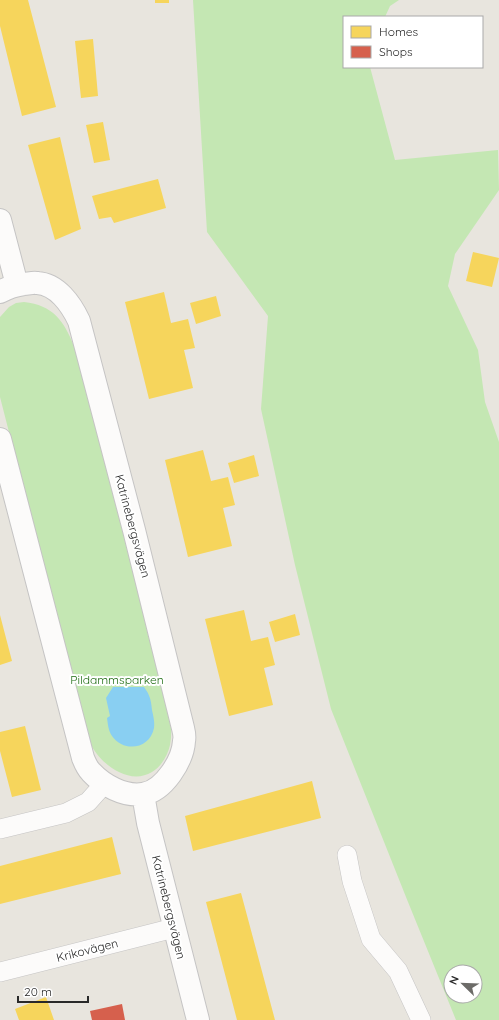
<svg xmlns="http://www.w3.org/2000/svg" width="499" height="1020" font-family="Quicksand,sans-serif">
  <style>
    .green { fill: #c4e7b3; fill-rule: evenodd }
    .water { fill: #89cff2 }
    .homes { fill: #f6d55c }
    .shops { fill: #d6604d }
    .lines { fill: none; stroke-linecap: round; stroke-linejoin: round }
    .minor-casing { stroke: #c5c4c4; stroke-width: 20 }
    .tertiary-casing { stroke: #c5c4c4; stroke-width: 24 }
    .minor { stroke: #fcfbfa; stroke-width: 19 }
    .tertiary { stroke: #fcfbfa; stroke-width: 22 }
    .labels { text-anchor: middle; dominant-baseline: central; stroke-width: 4; stroke-linejoin: round; paint-order: stroke }
    .street-label { font-size: 12px; fill: #292929; stroke: #fff }
    .park-label { font-size: 12px; fill: #1e6c12; stroke: #fff }
  </style>
  <rect width="100%" height="100%" fill="#e8e5de"/>
  <!-- green -->
  <path class="green" d="M193,0H399L390,6L385,17H344V67H370L395,160L498,150L499,190L455,254L448,286L478,350L485,402L499,442V1020H456L408,902L331,709L295,565L261,409L268,316L207,232ZM451,972H475V996H451Z
    M24,302C53,305 64,321 74,346L164,684C167,703 174,725 170,745C168,755 161,767 152,772C129,786 100,764 90,743C87,738 86,731 84,725L0,397V317L9,307L16,303Z"/>
  <!-- water -->
  <path class="water" d="M113,687H144C150,695 151,700 152,710C153,715 155,722 154,728C150,749 124,753 112,736C108,730 108,724 107,718L110,716L106,698Z"/>
  <!-- homes -->
  <path class="homes" d="M0,0H28L56,107L22,116L0,26Z
    M155,0H169V3H155Z
    M93,39L98,96L81,98L75,41Z
    M103,122L110,160L94,163L86,125Z
    M60,137L81,229L55,240L28,145Z
    M158,179L166,208L114,223L111,217L99,219L92,196Z
    M473,252L499,258L492,287L466,281Z
    M164,292L171,323L188,319L195,348L184,350L193,388L149,399L125,302Z
    M216,296L221,316L196,324L190,303Z
    M203,450L211,481L228,477L235,505L223,508L232,546L188,557L165,460Z
    M254,455L259,476L234,483L228,463Z
    M244,610L251,641L268,637L275,665L264,668L273,705L229,716L205,619Z
    M295,614L300,635L275,642L269,622Z
    M0,615L12,661L0,665Z
    M25,726L41,790L12,797L0,751V732Z
    M312,781L321,818L193,851L185,816Z
    M112,837L121,874L0,904V866Z
    M241,893L275,1020H237L206,902Z
    M46,997L54,1020H19L15,1009Z"/>
  <!-- shops -->
  <path class="shops" d="M122,1004L125,1020H92L90,1011Z"/>
  <g class="lines">
    <defs>
      <path id="minor" d="M0,829L66,813L88,802L105,783
        M347,855L352,881L371,939L398,971L421,1020
        M0,972L174,928"/>
      <path id="tertiary" d="M0,220L17,285
        M0,292C7,288 16,285 24,284C28,284 33,282 37,283C57,284 71,304 79,321L134,530L183,728C184,732 185,737 184,741C183,760 164,791 143,794C124,797 103,785 91,772C87,768 85,763 83,758L0,439
        M143,794L148,823L198,1020"/>
    </defs>
    <!-- minor casing -->
    <use href="#minor" class="minor-casing"/>
    <!-- tertiary casing -->
    <use href="#tertiary" class="tertiary-casing"/>
    <!-- minor -->
    <use href="#minor" class="minor"/>
    <!-- tertiary -->
    <use href="#tertiary" class="tertiary"/>
  </g>
  <g class="labels">
    <!-- street labels -->
    <g class="street-label">
      <text transform="translate(133 526) rotate(75)">Katrinebergsvägen</text>
      <text transform="translate(169 907) rotate(76)">Katrinebergsvägen</text>
      <text transform="translate(87 950) rotate(-14)">Krikovägen</text>
    </g>
    <!-- park labels -->
    <g class="park-label">
      <text x="117" y="679">Pildammsparken</text>
    </g>
  </g>
  <!-- legend -->
  <rect x="343" y="16" width="140" height="52" fill="#ffffff" stroke="#a9a9a9"/>
  <rect x="351" y="26" width="20" height="12" fill="#f6d55c" stroke="#a9a9a9"/>
  <text x="379" y="36" font-size="12" fill="#292929">Homes</text>
  <rect x="351" y="46" width="20" height="12" fill="#d6604d" stroke="#a9a9a9"/>
  <text x="379" y="56" font-size="12" fill="#292929">Shops</text>
  <!-- north arrow -->
  <g transform="translate(463 984) rotate(293)"><circle r="19" fill="#ffffff" stroke="#a9a9a9"/>
  <path d="M0-3L7 15L0 10L-7 15Z" fill="#6c6b68"/>
  <text y="-6" font-size="11" font-weight="bold" text-anchor="middle" fill="#292929">N</text>
  </g>
  <!-- scale -->
  <path d="M18 996v6h70v-6" fill="none" stroke="#292929" stroke-width="2"/>
  <text x="24" y="996" font-size="12" fill="#292929" stroke="#ffffff" stroke-width="3" paint-order="stroke">20 m</text>
</svg>
